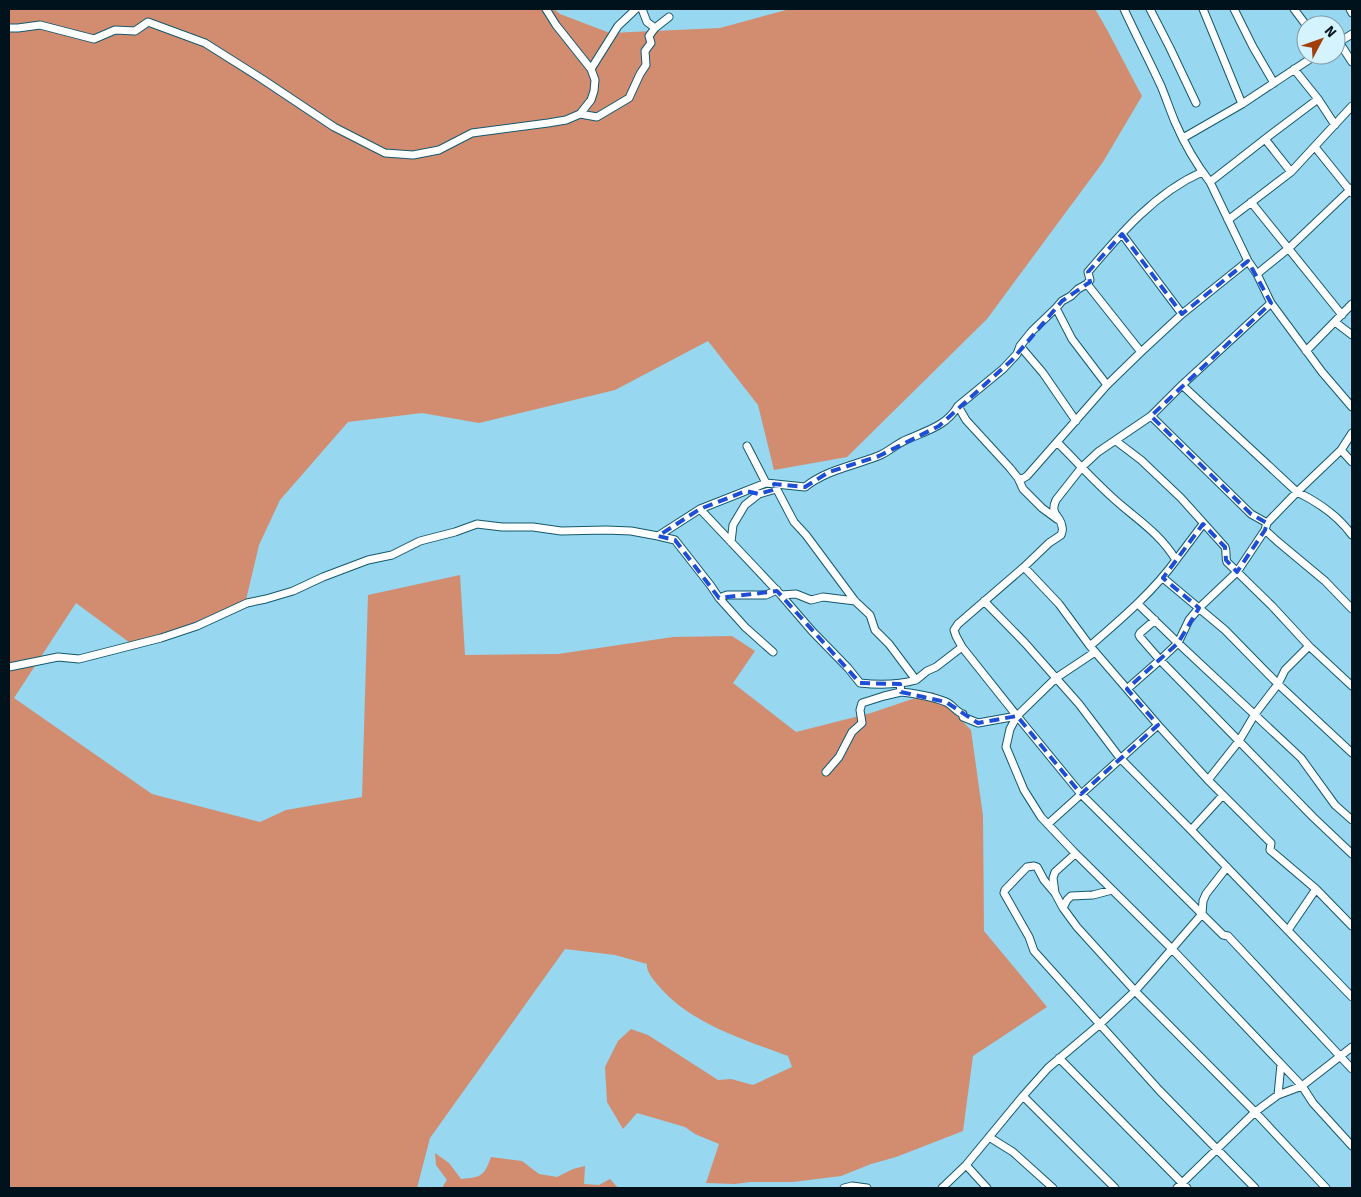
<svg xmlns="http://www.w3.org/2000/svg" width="1361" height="1197" font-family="Signika,sans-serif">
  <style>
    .green { fill: #d28c70 }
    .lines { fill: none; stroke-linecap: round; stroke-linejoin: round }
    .minor-casing { stroke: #13596d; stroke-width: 9 }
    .minor { stroke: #fff; stroke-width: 7 }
    .marked { fill: none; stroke: #1d4ed8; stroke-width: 4; stroke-dasharray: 10 6; stroke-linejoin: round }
  </style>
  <rect width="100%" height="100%" fill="#97d7ef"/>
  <!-- green -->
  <path class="green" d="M9,9H554L560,14L610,33L720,28L790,9H1095C1112,37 1126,67 1142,96L1103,162L987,319L847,457L774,470L758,405L708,341L615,390L479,423L422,413L348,422L280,500L259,545L246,600L137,648L76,603L14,698L152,794L260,822L286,810L362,797L368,595L460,575L465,655L558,654L673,637L732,636L755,651L733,683L796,732L871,713L933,692L971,730L983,816L984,931L1047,1007L973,1056L963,1131L896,1157L871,1164L841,1176L793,1182H750L735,1184L706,1183L719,1144L695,1134L685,1127L637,1113L623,1129L607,1102L605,1067L618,1041L631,1029L648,1035L718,1080L731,1079L753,1085L792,1067L788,1056C742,1039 689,1023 657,984C652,978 646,971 647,964L615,955L565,949L430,1138L417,1188H9Z
    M435,1153L449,1163L461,1179C481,1177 484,1177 491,1157L522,1161L539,1174L557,1177L573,1169L585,1166L584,1184L599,1185L610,1179L618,1188H443V1186L447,1180L436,1165Z"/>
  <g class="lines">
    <defs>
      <path id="minor" d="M642,9L647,22L655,28
        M1124,9C1136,35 1149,60 1161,86C1166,98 1170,110 1175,122C1184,143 1196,164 1210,182L1248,261L1257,274L1271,303L1322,372L1352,407
        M1150,9L1170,48L1196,103
        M1203,9L1242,104
        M1234,9L1253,47L1274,83
        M1294,9L1306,25
        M1350,9L1352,13
        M9,28H18L40,25L94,39L115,30L135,31L148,22L205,43L262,79L334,127L385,153L413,155L439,150L472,133L548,123L566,120L580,114L591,100L594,91L595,80L591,69L556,25L546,9
        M1339,42L1352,62
        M1336,44L1352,34
        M591,69L618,26L636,9
        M1294,69L1318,99L1335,125
        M580,114L597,117L629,98L640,74L646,65L645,51L651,43L649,36L655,28L669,17
        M1183,138L1242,104L1316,55
        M1265,139L1291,172
        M1315,147L1352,193
        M1210,182L1265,139L1318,99
        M1251,202L1342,315
        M1228,220L1291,172L1352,106
        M1122,234L1182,314
        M1257,274L1289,248L1352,188
        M1087,284L1141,352
        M1271,303L1182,385L1151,416L1098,452L1082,467L1056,500C1049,515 1061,515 1062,527C1063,528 1062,533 1061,535L1049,543L1024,567L958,624L954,630L956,636L962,647L1017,716L1081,794L1223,935L1228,936L1352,1069
        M1056,308L1072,339L1107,385
        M1335,322L1352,335
        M1020,346L1043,373L1076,421
        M1306,351L1352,304
        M1182,385L1297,492C1318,502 1338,516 1352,535
        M958,406L966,420L1010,468L1018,478L1023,489L1042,508L1057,519
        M1151,416L1251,514L1267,523
        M1352,433L1341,450L1352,462
        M1116,441L1141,460L1181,498L1225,547C1227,552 1225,557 1227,562L1272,606L1309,646L1352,686
        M1057,442C1076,461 1093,480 1113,498C1136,519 1159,532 1176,560C1152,593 1121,619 1090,646
        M747,446L766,483
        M1018,478L1022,479L1027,476L1107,385L1141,352L1182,314L1248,261
        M774,484L794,522L806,535L855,601L870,615L875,630L889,644L916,680L927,671L936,667L962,647
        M756,493L759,494L776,489
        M700,509L781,595L796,594L811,600L823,597L855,601
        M1265,530L1277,541L1325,581L1352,609
        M658,536L675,540L711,586L719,598L745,627L773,652
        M731,542L733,525L745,505L759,494
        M1176,560L1203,524
        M1024,567L1059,604L1090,646L1158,725L1208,780L1271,843L1270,850L1316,889L1352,926
        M1163,578L1225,630L1278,684L1352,753
        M781,595L812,631L848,668L860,683C879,685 898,685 916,680
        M719,598L727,595H766L777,590
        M984,601L1025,643L1079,704L1120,758L1191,830L1352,997
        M1138,604L1178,643L1301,758L1335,805L1352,820
        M1155,620L1140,633L1139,635L1140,637L1160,660L1313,817L1352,854
        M1095,652L1056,678L1017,716L1010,729L1006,747L1024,790L1041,817L1074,852L1172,949L1302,1086L1313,1103L1352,1146
        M9,667L58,657L79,659L161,638L197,626L247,603L266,599L293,591L323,577L368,560L392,555L420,541L455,532L477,524L502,527H533L561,531L606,530L631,531L658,536L700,509L766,483L805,487C826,470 853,466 878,456C889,452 897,443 908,439C928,430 946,426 958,406L1003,369L1017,354L1020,346L1032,331L1056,308L1062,301L1071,296L1078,289L1087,284L1090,280L1088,272C1121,233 1155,193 1202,172
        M1127,689L1160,660L1178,643L1189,620L1199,608L1237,572L1265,530L1267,523L1297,492L1341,450
        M901,692C913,693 934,697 946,702C953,705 956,712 963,714V717L978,723L1017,716
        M826,772L839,757L852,732L862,723L860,710L862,703L884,696L901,692L900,684
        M1208,780L1239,741L1255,714L1278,684L1285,670L1309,646
        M1048,824L1158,725
        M1191,830L1223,795
        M1055,893L1053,878L1055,872L1075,854
        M1063,908L1067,900L1071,896L1093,895L1112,890
        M1288,930L1316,889
        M1059,1058L1187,1188
        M1278,1095L1281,1064
        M1023,1096L1115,1188
        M989,1137L1013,1152L1053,1188
        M966,1165L987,1188
        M844,1188L852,1186L867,1188
        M942,1188L966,1165L1023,1096L1048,1068L1100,1024L1135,991L1151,973L1202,914L1203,901L1206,894L1227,867
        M1177,1188L1255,1112L1278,1095L1302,1086L1352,1047
        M1255,1188L1159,1090L1034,951L1029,937L1004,893L1005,890L1027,867L1034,866L1037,867L1044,880L1055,893L1063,908L1077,927L1135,991L1255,1112L1326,1188"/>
    </defs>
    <!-- minor casing -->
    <use href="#minor" class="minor-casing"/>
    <!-- minor -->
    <use href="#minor" class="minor"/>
  </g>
  <!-- marked area -->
  <path class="marked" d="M1122,234L1182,314L1248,261L1271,303L1151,416L1251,514L1267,523L1265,530L1237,572L1226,560L1225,547L1203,524L1163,578L1199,608L1178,643L1127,689L1158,725L1081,794L1017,716L978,723L946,702L901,692L900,684L860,683L777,591L719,598L675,540L658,536L700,509L746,491L759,494L776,489L774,484L805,487L829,472L879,456L939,426L1012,360L1062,301L1090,282L1088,272Z"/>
  <!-- border -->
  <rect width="1361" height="1197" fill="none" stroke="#00121b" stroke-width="20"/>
  <!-- north arrow -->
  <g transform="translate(1321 40) rotate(49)"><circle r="24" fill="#d4f3ff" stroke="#7f99a4"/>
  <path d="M0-4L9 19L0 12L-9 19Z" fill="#a23e07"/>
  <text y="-8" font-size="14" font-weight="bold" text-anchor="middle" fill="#00121b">N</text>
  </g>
</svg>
